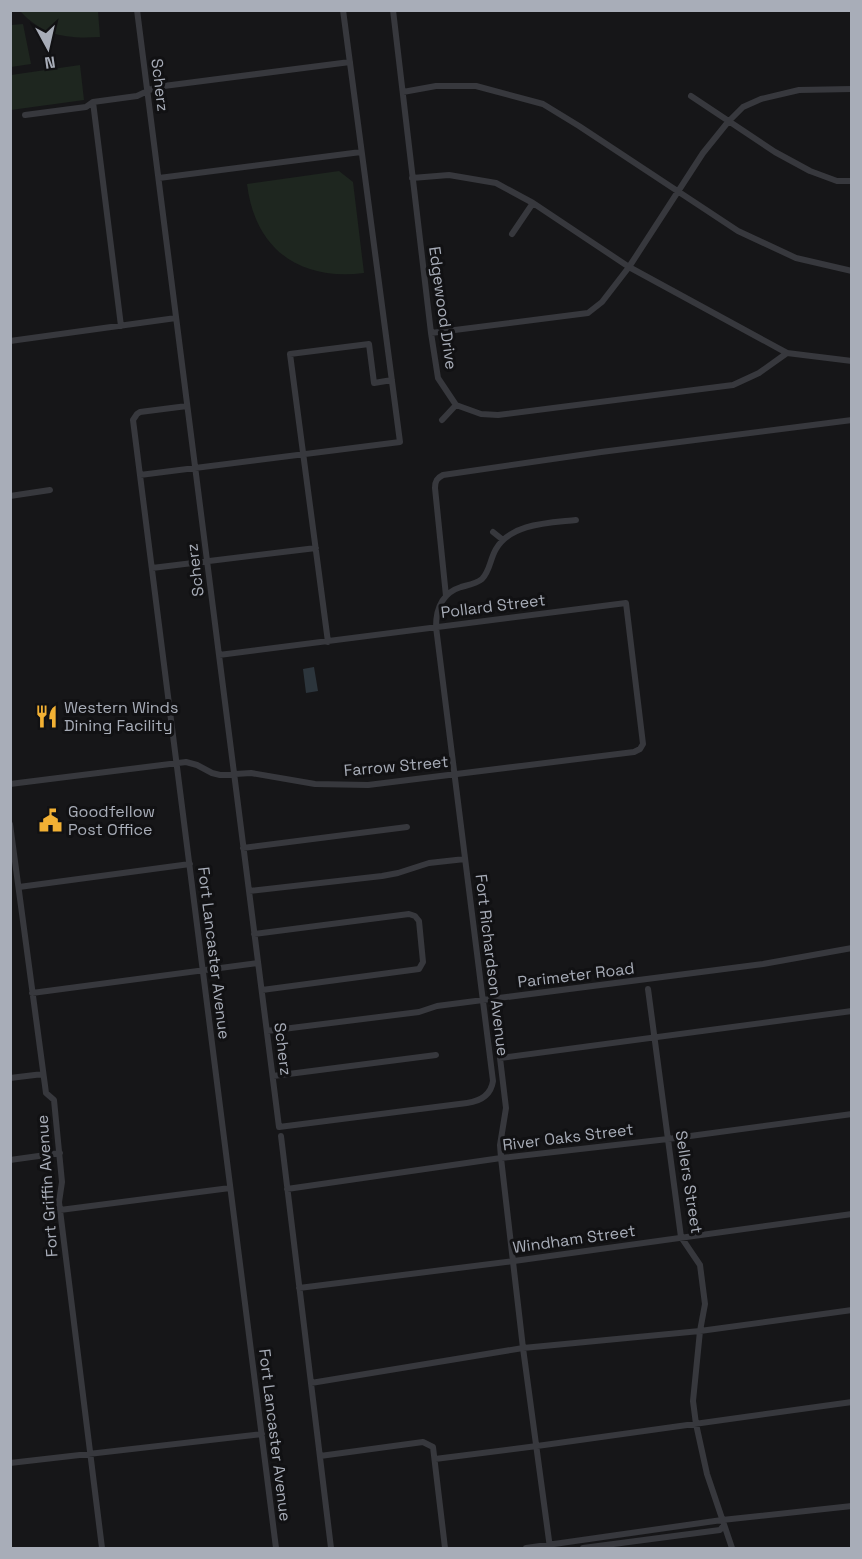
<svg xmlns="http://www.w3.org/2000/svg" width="862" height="1559" font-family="'Space Grotesk',sans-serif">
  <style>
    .green { fill: #1e261f }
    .water { fill: #2c353c }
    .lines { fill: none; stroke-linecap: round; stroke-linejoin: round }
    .street { stroke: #37383d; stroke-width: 6 }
    .labels { text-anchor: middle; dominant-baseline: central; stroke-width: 6; stroke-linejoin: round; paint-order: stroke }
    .street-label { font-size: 16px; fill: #a8adb8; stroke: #111113 }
    .poi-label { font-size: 16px; fill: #a8adb8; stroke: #111113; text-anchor: start }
  </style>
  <rect width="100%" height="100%" fill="#161618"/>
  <!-- green -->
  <path class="green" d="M20,11H98L100,37C67,39 43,36 20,11Z
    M23,24L31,64L11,67V25Z
    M80,65L84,100L11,110V75Z
    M339,171L353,182L364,273C299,281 255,249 247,184Z"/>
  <!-- water -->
  <path class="water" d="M314,667L318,691L306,693L303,669Z"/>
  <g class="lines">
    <!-- street -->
    <path class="street" d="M137,10L279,1127L467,1103C481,1101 491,1095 493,1081L436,627C436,609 442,593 461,587C468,585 476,584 482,579C490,571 490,559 496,549C511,523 550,523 576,520
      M393,10L431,333L438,378L456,405L481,414L498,415L733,385L759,373L787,353
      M403,92L436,86H476L543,104L579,126L738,231L796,258L852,271
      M691,96L775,152L810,171L837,181H852
      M93,102L121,326
      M25,115L86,107L93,102L137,96L156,87L350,62
      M159,178L361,152
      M412,178L449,175L496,183L533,203L629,267L787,353L852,361
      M512,234L533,203
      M431,333L588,313L602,302L629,267L703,153L728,122L743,107L761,99L799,90L852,89
      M10,341L176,318
      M187,406L140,412L137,414L133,420L276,1548
      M442,420L456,405
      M140,475L400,442L343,10
      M10,496L50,490
      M493,532L503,540
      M152,568L316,548
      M446,596L435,488C435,481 437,478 443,475L601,452L852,420
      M328,642L290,354L369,344L374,383L392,380
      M10,784L186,762L197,765L212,773L220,775L251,773L315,784L368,785L634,752L640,749L643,744L626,603L219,655
      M10,824L46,1093L54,1100L62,1182L59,1202L102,1548
      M243,848L407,827
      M19,887L190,864
      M249,891L382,876L398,873L429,863L465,859
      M254,934L409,914L415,916L419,921L423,962L419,969L262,990
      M648,989L681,1237L700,1265L705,1304L700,1331L693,1401L696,1424L707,1474L732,1548
      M32,993L258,963
      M267,1031L419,1012L437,1006L763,964L852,948
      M273,1076L436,1055
      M10,1078L43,1074
      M281,1136L331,1548
      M10,1160L60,1153
      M287,1189L501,1158L668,1139L852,1114
      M60,1210L230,1188
      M299,1288L514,1261L852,1214
      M311,1383L523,1348L700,1331L852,1310
      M320,1456L423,1442L433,1447L445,1548
      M435,1459L537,1446L852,1402
      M10,1463L262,1434
      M526,1548L722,1520L852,1506
      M550,1548L523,1348L501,1158L500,1145L506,1108L500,1058L852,1011
      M583,1548L720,1530L724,1525"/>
  </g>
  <!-- icons -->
  <defs>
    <symbol id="restaurant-bare" viewBox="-9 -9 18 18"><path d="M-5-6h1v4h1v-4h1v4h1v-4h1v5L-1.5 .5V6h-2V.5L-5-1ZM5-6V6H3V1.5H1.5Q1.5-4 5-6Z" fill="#f2b134" stroke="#111113" stroke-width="2.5" paint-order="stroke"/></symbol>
    <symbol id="civic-bare" viewBox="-9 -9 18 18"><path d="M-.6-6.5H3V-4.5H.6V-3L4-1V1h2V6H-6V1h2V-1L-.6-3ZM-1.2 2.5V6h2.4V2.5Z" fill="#f2b134" stroke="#111113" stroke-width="2.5" paint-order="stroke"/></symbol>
  </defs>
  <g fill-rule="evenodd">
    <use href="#restaurant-bare" x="30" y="700" width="33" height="33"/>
    <use href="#civic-bare" x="34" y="804" width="33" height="33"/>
  </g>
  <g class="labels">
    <!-- street labels -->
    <g class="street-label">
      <text transform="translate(160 85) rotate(83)">Scherz</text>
      <text transform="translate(443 308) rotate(82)">Edgewood Drive</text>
      <text transform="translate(195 570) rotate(-97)">Scherz</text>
      <text transform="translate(493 606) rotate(-7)">Pollard Street</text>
      <text transform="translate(396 766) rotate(-5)">Farrow Street</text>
      <text transform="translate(214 953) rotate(83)">Fort Lancaster Avenue</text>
      <text transform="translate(492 965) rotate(83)">Fort Richardson Avenue</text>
      <text transform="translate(576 975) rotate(-7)">Parimeter Road</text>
      <text transform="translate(283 1049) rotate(83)">Scherz</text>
      <text transform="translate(568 1137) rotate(-7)">River Oaks Street</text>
      <text transform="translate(689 1182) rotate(81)">Sellers Street</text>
      <text transform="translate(47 1186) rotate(-94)">Fort Griffin Avenue</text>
      <text transform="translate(574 1239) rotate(-8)">Windham Street</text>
      <text transform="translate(275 1435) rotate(83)">Fort Lancaster Avenue</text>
    </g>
    <!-- poi labels -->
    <g class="poi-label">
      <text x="64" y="707">Western Winds<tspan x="64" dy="18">Dining Facility</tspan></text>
      <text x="68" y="811">Goodfellow<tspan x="68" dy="18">Post Office</tspan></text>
    </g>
  </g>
  <!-- border -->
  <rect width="862" height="1559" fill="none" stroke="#a8adb8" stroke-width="24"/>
  <!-- north arrow -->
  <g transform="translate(48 48) rotate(172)" stroke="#111113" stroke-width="4.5" paint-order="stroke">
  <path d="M0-4.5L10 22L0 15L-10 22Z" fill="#a8adb8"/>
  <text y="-9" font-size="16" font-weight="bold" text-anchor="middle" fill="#a8adb8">N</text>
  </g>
</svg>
